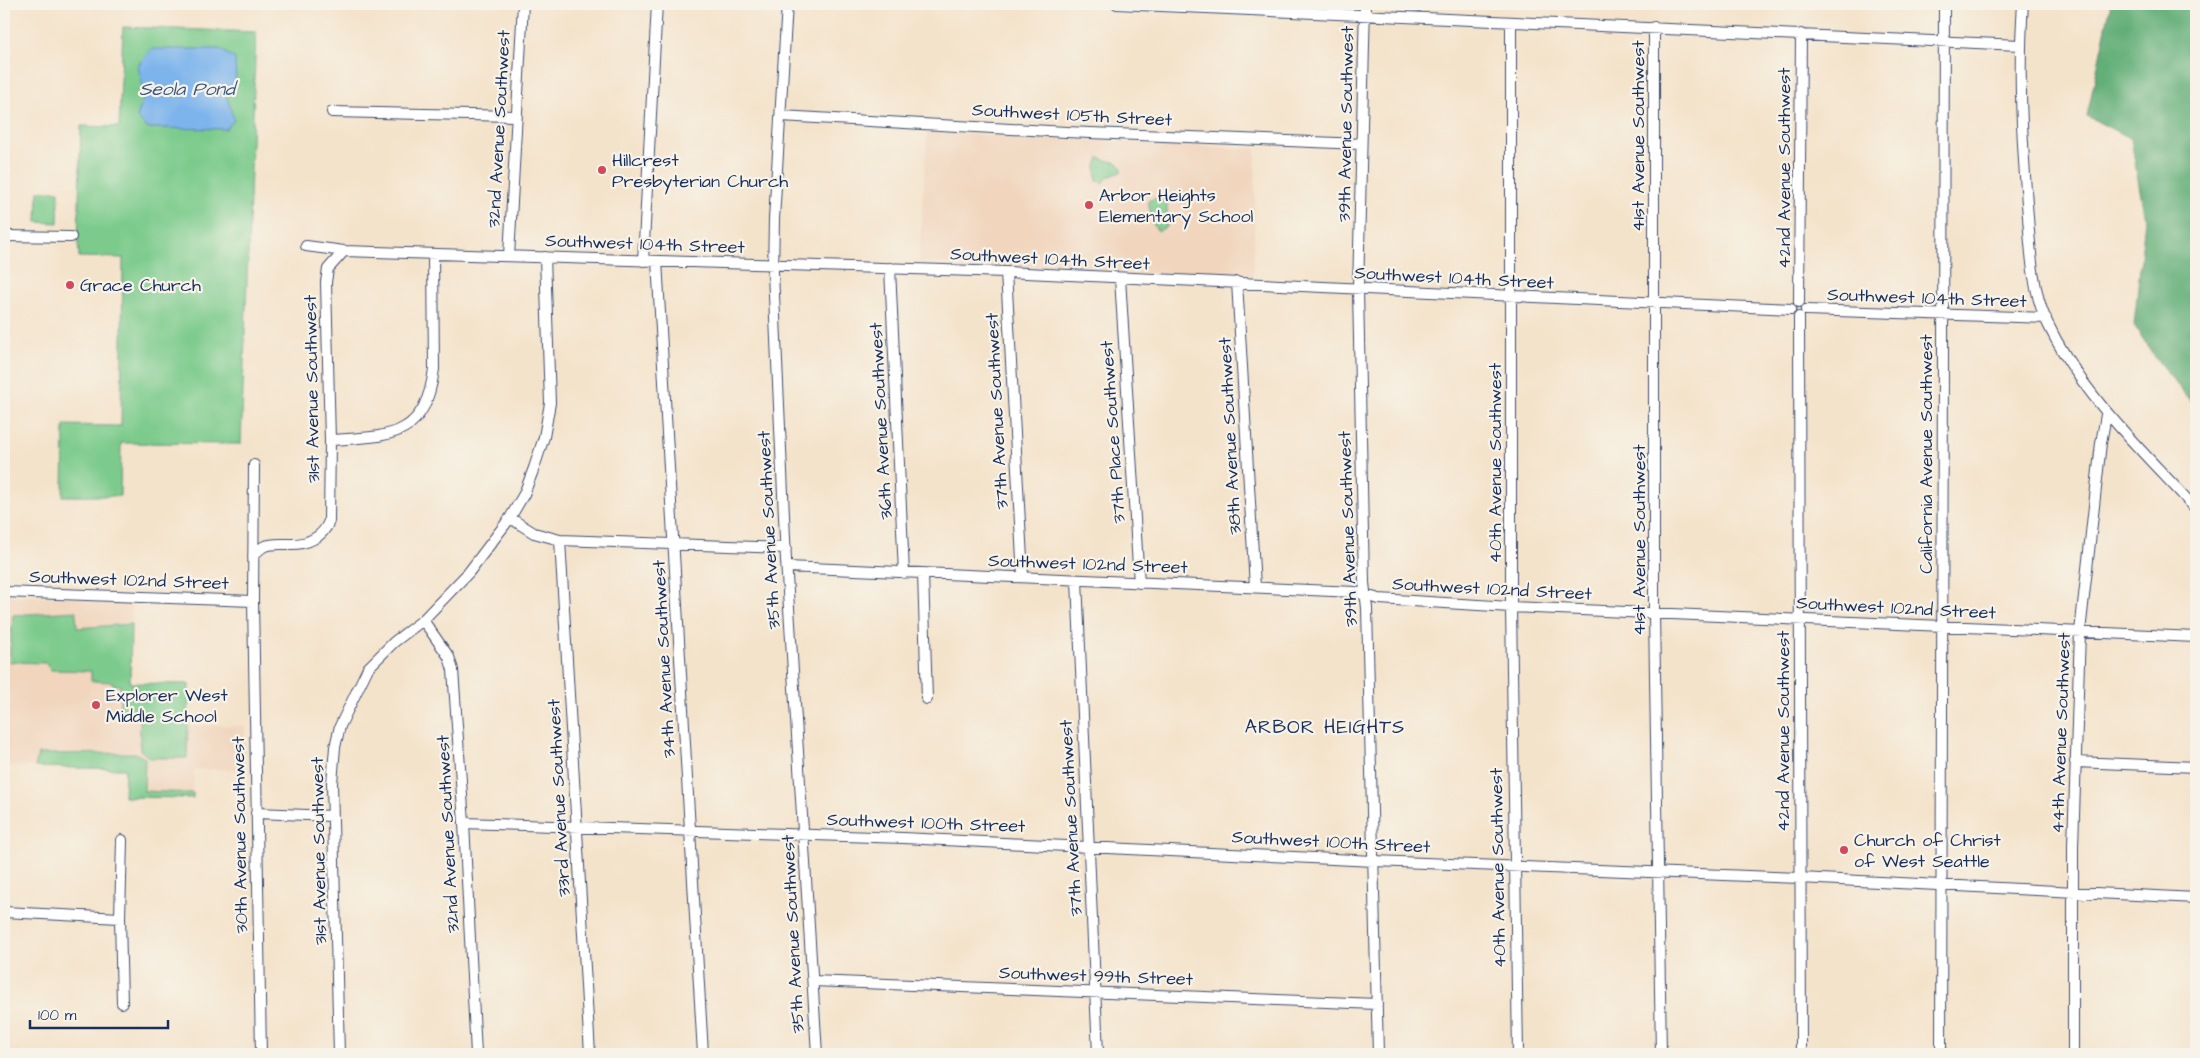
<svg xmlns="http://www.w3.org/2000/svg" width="2200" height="1058" font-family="'Architects Daughter',sans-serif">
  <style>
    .built { fill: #f1d5bd }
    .green { fill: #7bcb8c; stroke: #4b7d75 }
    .forest { fill: #64af78; stroke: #406f6b }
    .water { fill: #7db4ec; stroke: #4c72a5 }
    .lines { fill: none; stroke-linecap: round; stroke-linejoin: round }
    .minor-casing { stroke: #3c4a6e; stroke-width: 12 }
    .minor { stroke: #fff; stroke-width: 10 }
    .poi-dot { fill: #d1495b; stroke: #f7f3e8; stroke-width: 2 }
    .labels { text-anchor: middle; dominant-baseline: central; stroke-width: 4.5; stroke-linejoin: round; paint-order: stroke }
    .street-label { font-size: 18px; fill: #1b2f5e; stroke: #f7f3e8 }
    .poi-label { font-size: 18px; fill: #1b2f5e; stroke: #f7f3e8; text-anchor: start }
    .water-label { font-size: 19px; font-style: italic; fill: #385789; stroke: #f7f3e8 }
    .neighbourhood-label { font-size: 19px; letter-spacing: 1px; fill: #1b2f5e; stroke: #f7f3e8 }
  </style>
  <rect width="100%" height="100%" fill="#f7f3e8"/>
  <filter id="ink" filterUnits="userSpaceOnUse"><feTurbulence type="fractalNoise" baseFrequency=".02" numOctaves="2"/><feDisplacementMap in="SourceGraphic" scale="10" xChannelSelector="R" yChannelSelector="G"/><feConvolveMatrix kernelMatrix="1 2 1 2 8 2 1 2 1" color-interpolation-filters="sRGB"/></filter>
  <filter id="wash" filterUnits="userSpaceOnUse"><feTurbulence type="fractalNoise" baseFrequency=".0096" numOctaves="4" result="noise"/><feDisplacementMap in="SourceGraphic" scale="20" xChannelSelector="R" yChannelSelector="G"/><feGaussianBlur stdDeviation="1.12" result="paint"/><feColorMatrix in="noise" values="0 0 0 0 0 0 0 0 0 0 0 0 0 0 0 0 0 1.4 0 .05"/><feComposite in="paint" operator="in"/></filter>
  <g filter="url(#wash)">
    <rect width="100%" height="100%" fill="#f4e3cb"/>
    <!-- built -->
    <path class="built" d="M927,132L1256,149L1253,278L919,262Z
      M4,596L132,598L130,683L189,684L188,725L245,726L244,770L194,769L193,798L124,797V769L4,766Z"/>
    <!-- green -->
    <path class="green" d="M123,27L256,32L241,444L121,443L120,496H63L64,425L121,426L123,258L79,257L78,241L81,126L119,127Z
      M1099,158L1118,163L1122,169L1121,172L1108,177L1103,183L1097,181L1096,166Z
      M38,191H59L58,223L37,222Z
      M1158,197L1163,198L1167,205V227L1158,231L1153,224L1148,201Z
      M76,611L77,628L131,624L130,683L189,684L187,758H150L140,750V710L120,709V685H113V682L91,681V671L51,670L46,663L9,662L13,615Z
      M135,753L145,758L144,791L193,793V798L124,797L125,769L35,767L38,754Z"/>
    <!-- forest -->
    <path class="forest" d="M2111,4H2196V408L2156,359L2134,325L2145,219L2131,139L2087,116Z"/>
    <!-- water -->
    <path class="water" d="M151,49H220L235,59L236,84L227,97L234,120L226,129L147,128L137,118L144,94L138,65Z"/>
  </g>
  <g filter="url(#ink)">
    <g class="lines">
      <defs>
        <path id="minor" d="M787,4L774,219L773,273L786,560L817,1054
          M1117,4L2020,45
          M1365,4L1358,290L1364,583L1367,608L1378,1054
          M2023,4C2018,71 2022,137 2027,204C2030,240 2031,287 2046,320C2081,395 2141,449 2196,509
          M1511,22V607L1518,1054
          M1654,27V613L1661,1054
          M332,112L515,116
          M781,116L1066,132L1361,144
          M4,236L71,237
          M306,246L344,251L1006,272L1791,309
          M509,256L523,4
          M643,261L657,4
          M657,261L703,1054
          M890,268L904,573
          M1006,272L1023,577
          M1120,278L1139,583
          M1237,282L1255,587
          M1799,302L1801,34
          M1806,310L2046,318
          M1799,317L1801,1054
          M330,440C388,436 425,440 434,369L433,254
          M254,465L253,601L261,1054
          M510,518L534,533L560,540L786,548
          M560,540L590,1054
          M253,556C257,552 260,548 265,546C272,543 281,544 288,544C306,545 323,538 329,521L330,440L326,282L328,269L344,251
          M787,567L1355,592L1379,599L1511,607L2196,637
          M923,574L927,699
          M1077,580L1098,1054
          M4,592L253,601
          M423,620L449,657L453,670L464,823L476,1054
          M2075,762L2196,767
          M256,813L333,816
          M464,823L903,838L1374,861L1800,878L2196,898
          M122,840L120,918L122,1003
          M4,912L120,918
          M813,981L1377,1004
          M339,1054L332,783L335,747L340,726L368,668L394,642L423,620L469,572L510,518L524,494L534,468L544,437L550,403L545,257
          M1941,1054L1944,4
          M2073,1054V846L2080,632L2101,443L2106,415"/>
      </defs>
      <!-- minor casing -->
      <use href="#minor" class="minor-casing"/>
      <!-- minor -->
      <use href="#minor" class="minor"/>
    </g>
  </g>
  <!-- markers -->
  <g class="poi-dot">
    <circle cx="602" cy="170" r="5"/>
    <circle cx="1089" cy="205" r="5"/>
    <circle cx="70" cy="285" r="5"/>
    <circle cx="96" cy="705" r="5"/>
    <circle cx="1844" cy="850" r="5"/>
  </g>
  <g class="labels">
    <!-- street labels -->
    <g class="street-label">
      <text transform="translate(1072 115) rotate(3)">Southwest 105th Street</text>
      <text transform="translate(1346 124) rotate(-89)">39th Avenue Southwest</text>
      <text transform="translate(499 129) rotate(-87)">32nd Avenue Southwest</text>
      <text transform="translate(1638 136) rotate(-90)">41st Avenue Southwest</text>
      <text transform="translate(1784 168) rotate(-90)">42nd Avenue Southwest</text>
      <text transform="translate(645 244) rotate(2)">Southwest 104th Street</text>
      <text transform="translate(1050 259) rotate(3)">Southwest 104th Street</text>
      <text transform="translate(1454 278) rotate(3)">Southwest 104th Street</text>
      <text transform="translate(1927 298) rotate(2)">Southwest 104th Street</text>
      <text transform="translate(312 389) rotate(-91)">31st Avenue Southwest</text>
      <text transform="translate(997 411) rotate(-93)">37th Avenue Southwest</text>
      <text transform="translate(881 421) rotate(-93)">36th Avenue Southwest</text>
      <text transform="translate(1113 432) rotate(-94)">37th Place Southwest</text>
      <text transform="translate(1230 436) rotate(-93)">38th Avenue Southwest</text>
      <text transform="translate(1926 454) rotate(-90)">California Avenue Southwest</text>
      <text transform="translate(1495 463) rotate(-90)">40th Avenue Southwest</text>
      <text transform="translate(1348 529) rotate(-92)">39th Avenue Southwest</text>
      <text transform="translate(769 530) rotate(-93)">35th Avenue Southwest</text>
      <text transform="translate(1639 540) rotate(-90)">41st Avenue Southwest</text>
      <text transform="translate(1088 564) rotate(2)">Southwest 102nd Street</text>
      <text transform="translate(129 580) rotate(2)">Southwest 102nd Street</text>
      <text transform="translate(1492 589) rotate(3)">Southwest 102nd Street</text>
      <text transform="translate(1896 608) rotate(3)">Southwest 102nd Street</text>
      <text transform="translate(664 659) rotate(-93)">34th Avenue Southwest</text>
      <text transform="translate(1783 731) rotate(-90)">42nd Avenue Southwest</text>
      <text transform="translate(2061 733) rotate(-88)">44th Avenue Southwest</text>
      <text transform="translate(559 798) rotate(-93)">33rd Avenue Southwest</text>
      <text transform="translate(1071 818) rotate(-93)">37th Avenue Southwest</text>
      <text transform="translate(926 823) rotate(2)">Southwest 100th Street</text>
      <text transform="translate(448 834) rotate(-93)">32nd Avenue Southwest</text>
      <text transform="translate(240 835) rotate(-91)">30th Avenue Southwest</text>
      <text transform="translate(1331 842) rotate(3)">Southwest 100th Street</text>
      <text transform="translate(319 851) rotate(-91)">31st Avenue Southwest</text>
      <text transform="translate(1498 868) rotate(-91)">40th Avenue Southwest</text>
      <text transform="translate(793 934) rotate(-93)">35th Avenue Southwest</text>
      <text transform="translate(1096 976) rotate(2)">Southwest 99th Street</text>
    </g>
    <!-- poi labels -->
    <g class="poi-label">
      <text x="612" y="160">Hillcrest<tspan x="612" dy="21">Presbyterian Church</tspan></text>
      <text x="1099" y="195">Arbor Heights<tspan x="1099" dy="21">Elementary School</tspan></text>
      <text x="80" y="285">Grace Church</text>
      <text x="106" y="695">Explorer West<tspan x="106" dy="21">Middle School</tspan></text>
      <text x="1854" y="840">Church of Christ<tspan x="1854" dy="21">of West Seattle</tspan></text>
    </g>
    <!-- water labels -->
    <g class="water-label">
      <text x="187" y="89">Seola Pond</text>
    </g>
    <!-- neighbourhood labels -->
    <g class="neighbourhood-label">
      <text x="1325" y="727">ARBOR HEIGHTS</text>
    </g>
  </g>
  <!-- margin -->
  <rect width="2200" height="1058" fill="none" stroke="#f7f3e8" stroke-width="20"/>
  <!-- scale -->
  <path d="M30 1020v8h138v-8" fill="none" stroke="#1b2f5e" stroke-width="2.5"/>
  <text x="38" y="1020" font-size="15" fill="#1b2f5e" stroke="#f7f3e8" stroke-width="4" paint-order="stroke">100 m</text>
</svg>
